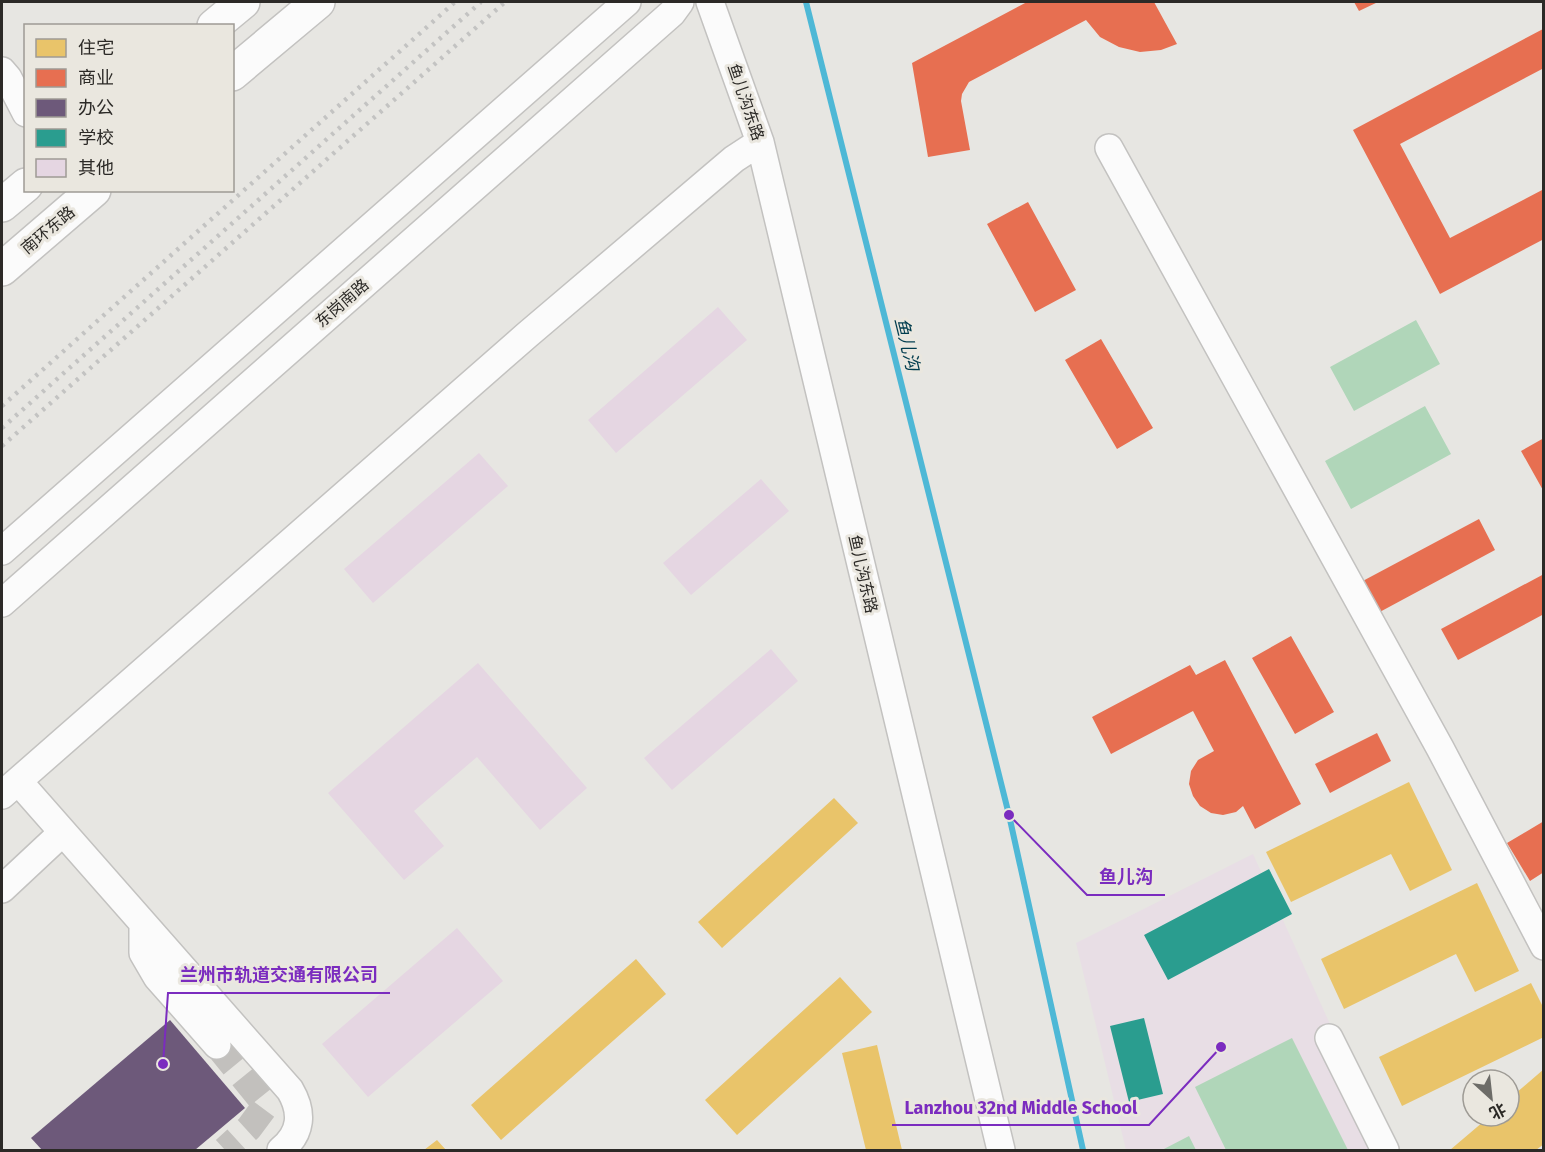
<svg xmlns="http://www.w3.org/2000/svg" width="1545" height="1152" font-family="'Fira Sans','Noto Sans SC',sans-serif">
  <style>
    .education { fill: #e8dee5 }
    .green { fill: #b0d6b9 }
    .homes { fill: #e9c46a }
    .shops { fill: #e76f51 }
    .offices { fill: #6d597a }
    .schools { fill: #2a9d8f }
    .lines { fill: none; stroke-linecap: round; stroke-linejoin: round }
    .stream { stroke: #4eb8d6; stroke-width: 6 }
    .building { fill: #e5d6e2 }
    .minor-tunnel { stroke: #c2c0bd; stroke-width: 27; stroke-dasharray: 27 14; stroke-linecap: butt }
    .minor-casing { stroke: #c3c2c0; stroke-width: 30 }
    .highway-casing { stroke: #c3c2c0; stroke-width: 36 }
    .minor { stroke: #fbfbfb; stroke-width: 27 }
    .highway { stroke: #fbfbfb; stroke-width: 33 }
    .rail { stroke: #c3c3c2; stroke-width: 4.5; stroke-dasharray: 3 6; stroke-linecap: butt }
    .labels { text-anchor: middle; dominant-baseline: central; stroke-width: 6; stroke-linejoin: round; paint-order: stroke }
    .street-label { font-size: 16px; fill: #2c2a27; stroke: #eae7df }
    .water-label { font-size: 18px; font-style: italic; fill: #013c4e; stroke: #eae7df }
    .leader { fill: none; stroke: #7b2cbf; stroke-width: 2 }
    .callout-dot { fill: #7b2cbf; stroke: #eae7df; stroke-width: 2 }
    .callout-label { font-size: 18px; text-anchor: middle; font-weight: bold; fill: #7b2cbf; stroke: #eae7df; stroke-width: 6; stroke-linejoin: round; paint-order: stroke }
  </style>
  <rect width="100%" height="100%" fill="#e7e6e2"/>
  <!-- education -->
  <path class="education" d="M1253,854L1387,1150H1126L1076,943Z"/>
  <!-- green -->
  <path class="green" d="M1416,320L1440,364L1354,411L1330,367Z
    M1425,406L1451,454L1351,509L1325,461Z
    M1292,1038L1348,1150H1226L1195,1087Z
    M1189,1136L1196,1150H1162Z"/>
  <!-- homes -->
  <path class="homes" d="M1409,782L1452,870L1410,891L1391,854L1291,902L1266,852Z
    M834,798L858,823L722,948L698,922Z
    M1477,883L1519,971L1475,992L1456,954L1344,1009L1321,959Z
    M636,959L666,994L501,1140L471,1105Z
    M840,977L872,1012L737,1135L705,1100Z
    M1531,983L1544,1009V1037L1402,1106L1379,1057Z
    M877,1045L902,1150H866L842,1053Z
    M1544,1069V1144L1536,1150H1450L1490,1116H1509V1099Z
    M437,1140L446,1150H424Z"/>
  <!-- shops -->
  <path class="shops" d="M1027,2H1154L1177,44L1161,50L1140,52L1119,47L1100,37L1086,20L969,82L962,94L961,101L970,150L928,157L912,63Z
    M1354,2H1378L1359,11Z
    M1543,29L1544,68L1400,144L1450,238L1544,189V239L1440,294L1353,130Z
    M1028,202L1076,290L1035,312L987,224Z
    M1101,339L1153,428L1117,449L1065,360Z
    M1544,438V492L1521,451Z
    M1479,519L1495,550L1376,614L1359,583Z
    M1544,574V614L1458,660L1441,629Z
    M1291,636L1334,712L1295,734L1252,658Z
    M1225,660L1301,804L1255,829L1243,806L1236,812L1223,815L1211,813L1200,806L1193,796L1189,784L1191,771L1198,760L1214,751L1193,711L1111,754L1092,717L1190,665L1196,675Z
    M1377,733L1391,761L1330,793L1315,764Z
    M1544,821V872L1530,881L1507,843Z"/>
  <!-- offices -->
  <path class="offices" d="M170,1020L245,1108L195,1150H42L31,1138Z"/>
  <!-- schools -->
  <path class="schools" d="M1269,869L1292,914L1168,980L1144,935Z
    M1144,1018L1163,1094L1129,1102L1110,1026Z"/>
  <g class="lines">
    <!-- stream -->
    <path class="stream" d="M806,2L1009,815L1083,1150"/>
  </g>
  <!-- building -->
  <path class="building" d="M718,307L747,340L616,453L588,420Z
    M479,453L508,486L373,603L344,569Z
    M761,479L789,511L691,595L663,563Z
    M771,649L798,681L672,790L644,758Z
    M478,663L587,788L540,830L477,757L414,811L444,846L404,880L328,793Z
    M457,928L503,981L368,1097L322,1044Z"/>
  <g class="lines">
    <!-- minor-tunnel -->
    <path class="minor-tunnel" d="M217,1045L266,1105L249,1128L225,1150"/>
    <defs>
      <path id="minor" d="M710,2L760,142L1001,1150
        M2,71L8,78L26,113
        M1109,148L1440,748L1544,946
        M2,551L627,2
        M2,603L672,13L680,2
        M18,781L290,1090C303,1112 302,1133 281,1150
        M2,795L527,335L734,159L760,142
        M2,889L63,832
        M143,923V953L157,977L217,1045
        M1329,1038L1385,1150"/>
      <path id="highway" d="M214,26L243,2
        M232,74L318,2
        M2,205L26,185
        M2,269L94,190"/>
    </defs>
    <!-- minor casing -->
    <use href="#minor" class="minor-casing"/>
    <!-- highway casing -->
    <use href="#highway" class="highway-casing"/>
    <!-- minor -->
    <use href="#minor" class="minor"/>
    <!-- highway -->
    <use href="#highway" class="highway"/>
    <!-- rail -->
    <path class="rail" d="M2,406L455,2
      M2,428L481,2
      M2,446L505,2"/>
  </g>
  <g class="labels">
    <!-- street labels -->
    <g class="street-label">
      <text transform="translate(746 102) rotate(71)">鱼儿沟东路</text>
      <text transform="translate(48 230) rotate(-40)">南环东路</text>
      <text transform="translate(342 303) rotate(-41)">东岗南路</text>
      <text transform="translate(863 574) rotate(77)">鱼儿沟东路</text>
    </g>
    <!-- water labels -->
    <g class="water-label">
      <text transform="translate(907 344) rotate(76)">鱼儿沟</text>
    </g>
  </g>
  <!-- callouts -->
  <path class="leader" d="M1009 815L1087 895H1165M163 1064L168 993H390M1221 1047L1149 1125H892"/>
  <g class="callout-dot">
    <circle cx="1009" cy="815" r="6"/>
    <circle cx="163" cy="1064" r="6"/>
    <circle cx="1221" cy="1047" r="6"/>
  </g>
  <g class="callout-label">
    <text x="1126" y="883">鱼儿沟</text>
    <text x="279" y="981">兰州市轨道交通有限公司</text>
    <text x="1021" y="1114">Lanzhou 32nd Middle School</text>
  </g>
  <!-- border -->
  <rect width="1545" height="1152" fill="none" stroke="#2c2a27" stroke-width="6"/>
  <!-- legend -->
  <rect x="24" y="24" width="210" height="168" fill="#eae7df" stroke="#9e9b95" stroke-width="1.5"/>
  <rect x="36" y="39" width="30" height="18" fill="#e9c46a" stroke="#9e9b95" stroke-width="1.5"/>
  <text x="78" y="54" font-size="18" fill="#2c2a27">住宅</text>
  <rect x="36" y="69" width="30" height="18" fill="#e76f51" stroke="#9e9b95" stroke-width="1.5"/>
  <text x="78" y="84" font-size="18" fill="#2c2a27">商业</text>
  <rect x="36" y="99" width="30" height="18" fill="#6d597a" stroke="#9e9b95" stroke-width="1.5"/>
  <text x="78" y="114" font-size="18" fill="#2c2a27">办公</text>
  <rect x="36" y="129" width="30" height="18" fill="#2a9d8f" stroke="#9e9b95" stroke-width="1.5"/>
  <text x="78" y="144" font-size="18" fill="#2c2a27">学校</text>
  <rect x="36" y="159" width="30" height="18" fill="#e5d6e2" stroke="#9e9b95" stroke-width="1.5"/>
  <text x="78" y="174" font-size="18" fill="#2c2a27">其他</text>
  <!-- north arrow -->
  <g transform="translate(1491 1098) rotate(153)"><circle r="28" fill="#eae7df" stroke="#9e9b95" stroke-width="1.5"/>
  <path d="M0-4.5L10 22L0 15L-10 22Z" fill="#6d6c68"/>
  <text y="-9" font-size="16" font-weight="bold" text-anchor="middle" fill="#2c2a27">北</text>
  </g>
</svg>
